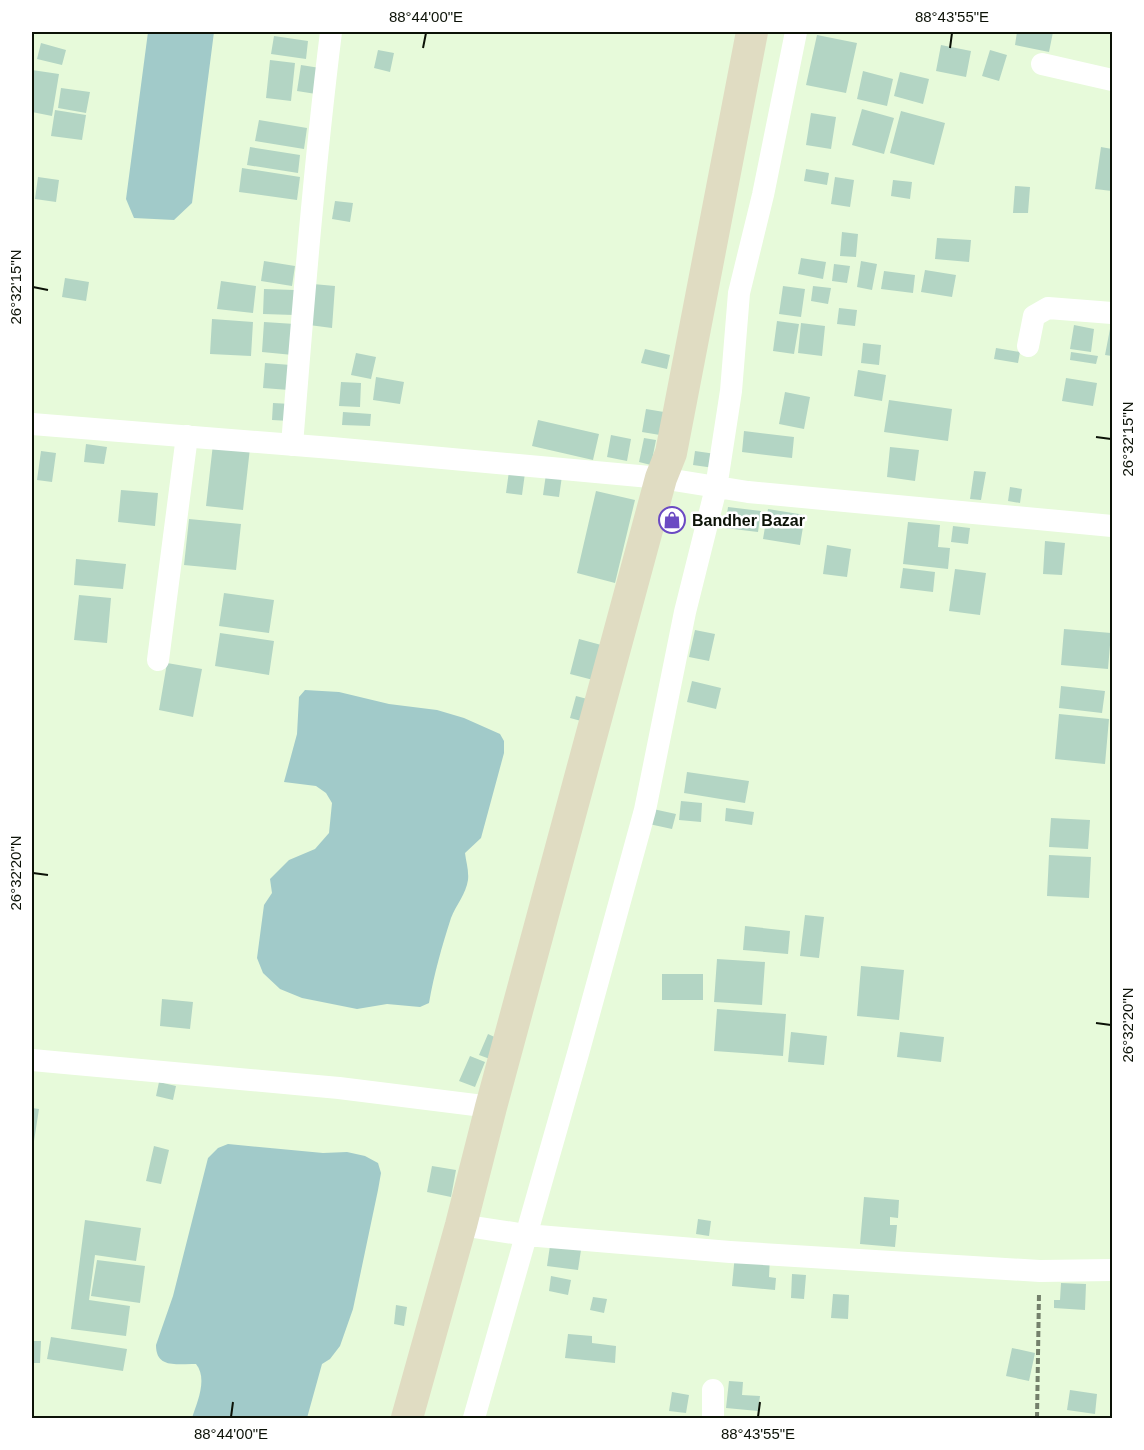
<svg xmlns="http://www.w3.org/2000/svg" width="1144" height="1450" font-family="Helvetica,sans-serif">
  <style>
    .water { fill: #a1cac9 }
    .building { fill: #b3d5c4 }
    .lines { fill: none; stroke-linecap: round; stroke-linejoin: round }
    .path { stroke: #74806b; stroke-width: 4; stroke-dasharray: 6 3; stroke-linecap: butt }
    .street { stroke: #fff; stroke-width: 22 }
    .secondary { stroke: #e0dcc2; stroke-width: 32 }
    .ticks { fill: none; stroke: #0c1207; stroke-width: 2 }
    .labels { text-anchor: middle; dominant-baseline: central; stroke-width: 5; stroke-linejoin: round; paint-order: stroke }
    .poi-label { font-size: 16px; font-weight: bold; fill: #0c1207; stroke: #fff; text-anchor: start }
    .neatline { fill: none; stroke: #0c1207; stroke-width: 2 }
    .ticks-label { font-size: 15px; text-anchor: middle; fill: #0c1207 }
  </style>
  <rect width="100%" height="100%" fill="#e7fada"/>
  <!-- water -->
  <path class="water" d="M148,32H214L192,203L174,220L134,218L126,199Z
    M305,690L339,692L389,704L437,710L464,718L500,734L504,741V753L481,838L465,853C466,862 469,870 468,880C466,894 456,905 451,918C442,946 434,974 429,1003L420,1007L387,1004L357,1009L302,998L280,989L263,973L257,958L264,905L272,893L270,879L289,860L315,849L329,833L332,803L326,793L316,786L284,782L297,734L299,697Z
    M228,1144L323,1153L347,1152L365,1156L378,1163L381,1173L378,1190L353,1309L340,1346L330,1359L322,1364L307,1418H192C197,1402 208,1379 196,1364C179,1363 156,1370 156,1345L173,1296L208,1158L218,1148Z"/>
  <!-- building -->
  <path class="building" d="M1017,32H1053L1049,52L1015,45Z
    M817,35L857,43L846,93L806,85Z
    M274,36L308,41L306,59L271,54Z
    M41,43L66,50L62,65L37,59Z
    M941,45L971,51L966,77L936,71Z
    M378,50L394,53L390,72L374,68Z
    M990,50L1007,55L999,81L982,76Z
    M270,60L295,63L291,101L266,98Z
    M301,65L320,68L316,94L297,91Z
    M32,70L59,74L52,116L32,112Z
    M863,71L893,79L887,106L857,99Z
    M900,72L929,79L923,104L894,96Z
    M61,88L90,92L86,113L58,108Z
    M862,109L894,118L884,154L852,145Z
    M55,110L86,115L82,140L51,136Z
    M901,111L945,123L934,165L890,153Z
    M811,113L836,117L831,149L806,145Z
    M259,120L307,128L304,149L255,141Z
    M250,147L300,155L298,173L247,165Z
    M1101,147L1112,149V191L1095,189Z
    M242,168L300,177L297,200L239,192Z
    M806,169L829,173L827,185L804,181Z
    M38,177L59,180L56,202L35,199Z
    M835,177L854,180L850,207L831,204Z
    M893,180L912,182L910,199L891,196Z
    M1015,186L1030,187L1028,213H1013Z
    M335,201L353,203L350,222L332,219Z
    M842,232L858,234L856,257L840,256Z
    M937,238L971,240L969,262L935,259Z
    M801,258L826,262L823,279L798,274Z
    M264,261L295,266L292,286L261,281Z
    M861,261L877,264L872,290L857,287Z
    M834,264L850,266L847,283L832,281Z
    M925,270L956,275L952,297L921,292Z
    M884,271L915,275L913,293L881,289Z
    M65,278L89,282L86,301L62,297Z
    M221,281L256,286L253,313L217,309Z
    M313,284L335,286L332,328L309,325Z
    M783,286L805,289L801,317L779,314Z
    M813,286L831,288L828,304L811,301Z
    M264,289L295,290L294,315L263,314Z
    M839,308L857,310L855,326L837,324Z
    M212,319L253,322L251,356L210,354Z
    M777,321L799,324L794,354L773,351Z
    M264,322L295,324L293,355L262,352Z
    M801,323L825,326L822,356L798,353Z
    M1074,325L1094,329L1091,352L1070,349Z
    M1110,329H1112V356L1105,355Z
    M863,343L881,345L879,365L861,363Z
    M996,348L1020,352L1018,363L994,359Z
    M645,349L670,355L667,369L641,363Z
    M1071,352L1098,356L1096,364L1070,360Z
    M356,353L376,357L371,379L351,375Z
    M265,363L291,365L289,390L263,388Z
    M858,370L886,375L882,401L854,396Z
    M376,377L404,382L400,404L373,400Z
    M1066,378L1097,383L1093,406L1062,401Z
    M341,382L361,383L360,407L339,406Z
    M785,392L810,397L804,429L779,424Z
    M889,400L952,409L948,441L884,432Z
    M273,403L291,404L290,421L272,420Z
    M646,409L664,412L660,435L642,432Z
    M343,412L371,414L370,426L342,425Z
    M538,420L599,434L593,460L532,446Z
    M744,431L794,437L792,458L742,452Z
    M611,435L631,439L627,461L607,457Z
    M644,438L656,440L651,465L639,462Z
    M86,444L107,447L104,464L84,462Z
    M213,444L250,448L243,510L206,506Z
    M890,447L919,450L915,481L887,477Z
    M41,451L56,453L52,482L37,480Z
    M695,451L716,454L714,468L693,465Z
    M509,471L525,473L522,495L506,493Z
    M974,471L986,472L981,500L970,499Z
    M546,474L562,476L559,497L543,495Z
    M1010,487L1022,489L1020,503L1008,501Z
    M121,490L158,493L155,526L118,522Z
    M596,491L635,500L615,583L577,573Z
    M728,507L761,511L758,532L725,528Z
    M768,509L805,515L800,545L763,539Z
    M189,519L241,524L236,570L184,565Z
    M908,522L940,525L938,547L950,548L948,569L903,564Z
    M953,526L970,528L968,544L951,542Z
    M1045,541L1065,543L1062,575L1043,574Z
    M827,545L851,549L847,577L823,574Z
    M76,559L126,564L123,589L74,585Z
    M903,568L935,572L933,592L900,588Z
    M955,569L986,573L980,615L949,611Z
    M224,593L274,600L269,633L219,626Z
    M79,595L111,598L107,643L74,640Z
    M1064,629L1111,633L1108,669L1061,665Z
    M695,630L715,634L709,661L689,657Z
    M220,633L274,641L269,675L215,666Z
    M579,639L605,646L597,681L570,674Z
    M167,663L202,669L193,717L159,710Z
    M692,681L721,688L716,709L687,702Z
    M1061,686L1105,691L1102,713L1059,708Z
    M576,696L591,700L585,722L570,718Z
    M1059,714L1109,719L1105,764L1055,759Z
    M687,772L749,781L745,803L684,793Z
    M681,801L702,803L701,822L679,820Z
    M726,808L754,812L752,825L725,821Z
    M653,809L676,814L672,829L649,824Z
    M1051,818L1090,820L1088,849L1049,847Z
    M1049,855L1091,857L1089,898L1047,896Z
    M805,915L824,917L819,958L800,956Z
    M745,926L790,931L788,954L743,950Z
    M717,959L765,962L762,1005L714,1002Z
    M861,966L904,970L899,1020L857,1016Z
    M662,974H703V1000H662Z
    M162,999L193,1002L190,1029L160,1026Z
    M717,1009L786,1014L783,1056L714,1051Z
    M791,1032L827,1036L824,1065L788,1062Z
    M900,1032L944,1037L941,1062L897,1057Z
    M488,1034L499,1039L490,1059L479,1055Z
    M470,1056L485,1062L475,1087L459,1081Z
    M159,1082L176,1086L173,1100L156,1096Z
    M32,1108L39,1109L34,1141L32,1140Z
    M154,1146L169,1150L161,1184L146,1181Z
    M432,1166L456,1170L451,1197L427,1192Z
    M864,1197L899,1200L898,1218L890,1217V1225H897L895,1247L860,1244Z
    M698,1219L711,1221L709,1236L696,1234Z
    M85,1220L141,1228L136,1261L95,1255L89,1300L130,1306L126,1336L71,1329Z
    M551,1239L582,1243L578,1270L547,1266Z
    M735,1254L770,1257L769,1277L776,1278L775,1290L732,1286Z
    M97,1260L145,1266L140,1303L91,1296Z
    M792,1274L806,1275L804,1299L791,1298Z
    M551,1276L571,1280L568,1295L549,1291Z
    M1061,1283L1086,1284L1085,1310L1054,1308V1300H1060Z
    M833,1294L849,1295L848,1319L831,1318Z
    M593,1297L607,1299L604,1313L590,1310Z
    M396,1305L407,1307L404,1326L394,1324Z
    M568,1334L592,1336V1343L616,1346L615,1363L565,1358Z
    M51,1337L127,1349L123,1371L47,1359Z
    M32,1341H41L40,1363H32Z
    M1012,1348L1035,1353L1029,1381L1006,1376Z
    M729,1381L743,1382L742,1395L760,1396L758,1411L726,1408Z
    M1070,1390L1097,1394L1095,1414L1067,1410Z
    M672,1392L689,1395L686,1413L669,1411Z"/>
  <g class="lines">
    <!-- path -->
    <path class="path" d="M1037,1418L1039,1293"/>
    <!-- street -->
    <path class="street" d="M1042,64L1112,80
      M1028,346L1034,316L1048,308L1112,313
      M32,424L332,448L661,478L748,492L1112,526
      M292,445C303,307 314,169 331,32
      M158,660L187,436
      M32,1060L339,1088L491,1107
      M461,1225L526,1235L730,1252L1040,1271L1112,1270
      M474,1418L579,1050L645,810L685,612L716,488L731,391L739,293L763,195L796,32
      M713,1418V1390"/>
    <!-- secondary -->
    <path class="secondary" d="M407,1418L461,1225L491,1107L661,478L671,453L752,32"/>
  </g>
  <!-- ticks -->
  <path class="ticks" d="M423,48L426,33M950,48L952,33M33,287L48,290M1096,437L1111,439M33,873L48,875M1096,1023L1111,1025M231,1417L233,1402M758,1417L760,1402"/>
  <!-- icons -->
  <defs>
    <symbol id="shop-ring" viewBox="-11 -11 22 22"><circle r="9.5" fill="#fff" stroke="#6b4ac3" stroke-width="1.5"/><path d="M-5-2.5h2.3a2.7 3.5 0 0 1 5.4 0H5L5.5 6h-11ZM-1.5-2.5h3a1.5 2.3 0 0 0-3 0Z" fill="#6b4ac3"/></symbol>
  </defs>
  <g fill-rule="evenodd">
    <use href="#shop-ring" x="657" y="505" width="30" height="30"/>
  </g>
  <g class="labels">
    <!-- poi labels -->
    <g class="poi-label">
      <text x="692" y="520">Bandher Bazar</text>
    </g>
  </g>
  <!-- border -->
  <rect width="1144" height="1450" fill="none" stroke="#ffffff" stroke-width="66"/>
  <rect x="33" y="33" width="1078" height="1384" class="neatline"/>
  <g class="ticks-label">
    <text x="426" y="22">88°44'00"E</text>
    <text x="952" y="22">88°43'55"E</text>
    <text transform="translate(16 287) rotate(-90)" y="5">26°32'15"N</text>
    <text transform="translate(1128 439) rotate(-90)" y="5">26°32'15"N</text>
    <text transform="translate(16 873) rotate(-90)" y="5">26°32'20"N</text>
    <text transform="translate(1128 1025) rotate(-90)" y="5">26°32'20"N</text>
    <text x="231" y="1439">88°44'00"E</text>
    <text x="758" y="1439">88°43'55"E</text>
  </g>
</svg>
